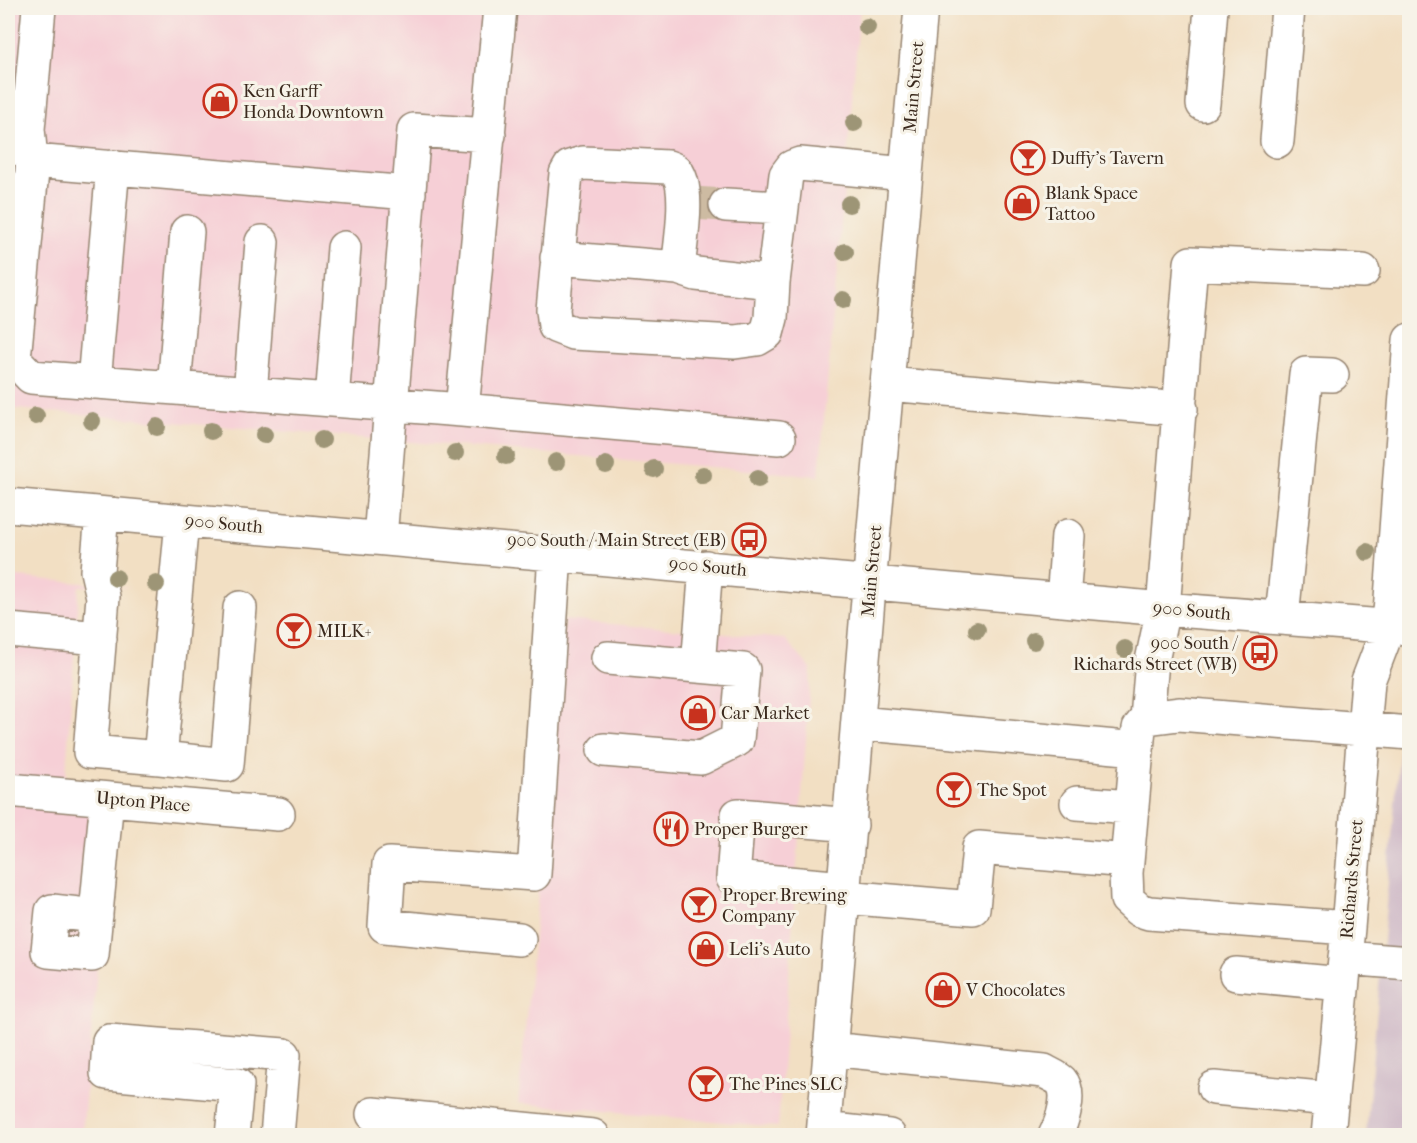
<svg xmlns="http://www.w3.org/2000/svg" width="1417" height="1143" font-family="'IM FELL French Canon',serif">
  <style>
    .built { fill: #f6cfd6 }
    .industrial { fill: #d1bdc9 }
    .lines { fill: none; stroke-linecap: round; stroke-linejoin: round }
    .minor-tunnel { stroke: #cdbba2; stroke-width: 33; stroke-dasharray: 33 16; stroke-linecap: butt }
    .minor-casing { stroke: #968470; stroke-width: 36 }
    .minor { stroke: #fff; stroke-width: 33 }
    .tree { fill: #9d9576 }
    .labels { text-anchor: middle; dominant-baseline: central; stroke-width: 6; stroke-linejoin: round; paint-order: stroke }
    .street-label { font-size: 18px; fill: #3b2a1e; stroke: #f7f3e8 }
    .poi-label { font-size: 18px; fill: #3b2a1e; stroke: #f7f3e8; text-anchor: start }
  </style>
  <rect width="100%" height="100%" fill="#f7f3e8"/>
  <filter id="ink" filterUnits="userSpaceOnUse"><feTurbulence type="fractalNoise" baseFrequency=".0167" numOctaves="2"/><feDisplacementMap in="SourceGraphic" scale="12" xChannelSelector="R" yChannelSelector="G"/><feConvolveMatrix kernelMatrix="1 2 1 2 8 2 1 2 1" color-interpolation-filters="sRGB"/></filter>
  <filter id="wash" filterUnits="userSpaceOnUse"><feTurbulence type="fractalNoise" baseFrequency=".008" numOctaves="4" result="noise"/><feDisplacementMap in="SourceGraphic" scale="24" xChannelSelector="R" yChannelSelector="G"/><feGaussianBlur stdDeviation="1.35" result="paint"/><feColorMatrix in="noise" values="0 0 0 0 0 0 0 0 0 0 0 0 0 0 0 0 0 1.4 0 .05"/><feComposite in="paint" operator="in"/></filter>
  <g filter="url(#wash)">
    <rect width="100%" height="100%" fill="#f2dfc3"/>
    <!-- built -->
    <path class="built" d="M11,8H860L819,476L16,409L8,400V56Z
      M8,576L132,588L79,586L65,787L113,791L82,1135H8Z
      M564,620L785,639L811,669L778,1127L518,1103Z"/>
    <!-- industrial -->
    <path class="industrial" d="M1405,688H1409V1135L1366,1136Z"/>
  </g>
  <g filter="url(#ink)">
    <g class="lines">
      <!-- minor-tunnel -->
      <path class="minor-tunnel" d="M692,203L726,205"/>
      <defs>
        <path id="minor" d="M1203,104L1211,8
          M1277,141L1288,8
          M8,148L30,149L33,161L409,193
          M30,149L28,129L39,8
          M33,161L14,359L31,377L462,410L779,438
          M726,205L781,208
          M557,258L678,268
          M773,282L696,274L678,268C680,248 691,185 676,171C674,169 671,168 668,167L583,163L570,167L566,174L553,310L555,326L573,333L735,342L757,339L767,333L771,318L773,282L786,175L792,167L800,164L906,174
          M94,382L113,167
          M887,384L1181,409
          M174,388L187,232
          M250,394L262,242
          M332,400L344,248
          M462,410L500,8
          M8,505L1163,609L1410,628
          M102,514L97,571L103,597L90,752L160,758
          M182,521L160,758L227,765L240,608
          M380,538L414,130L489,135
          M1063,600L1068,536
          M1282,618L1306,374L1332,375
          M8,630L100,638
          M608,658L698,666L706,567
          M1147,718L1152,661L1163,609L1191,263L1363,271
          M858,723L1137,749
          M604,750L701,758L737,740L743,670L698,666
          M8,790L278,814
          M1077,803L1132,807
          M845,888L733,878L738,815L851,825
          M844,897L973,908L979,848L1127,861
          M96,916L52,911L48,951L92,955L107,799
          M1348,928L1149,913L1139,910L1127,899L1126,873L1139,728L1147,718L1179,714L1410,733
          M519,939L385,926L389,864L534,874L555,554
          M1345,958L1410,963
          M1236,974L1342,984
          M830,1049L1044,1071C1049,1074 1057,1077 1061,1081C1072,1094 1062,1122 1055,1136
          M1214,1088L1331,1099
          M373,1114L593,1136
          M824,1129L889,1136
          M232,1136L237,1085L107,1073L109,1041L284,1055L277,1136
          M823,1136L874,528L921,8
          M1328,1136L1348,928L1368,681L1389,626L1410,340"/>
      </defs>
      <!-- minor casing -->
      <use href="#minor" class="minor-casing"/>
      <!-- minor -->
      <use href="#minor" class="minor"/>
    </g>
    <!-- trees -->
    <g class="tree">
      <circle cx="867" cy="27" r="9"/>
      <circle cx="854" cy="123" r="9"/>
      <circle cx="849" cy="204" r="9"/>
      <circle cx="845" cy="252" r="9"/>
      <circle cx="843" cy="300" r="9"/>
      <circle cx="36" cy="416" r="9"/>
      <circle cx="92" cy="421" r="9"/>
      <circle cx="157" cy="427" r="9"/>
      <circle cx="211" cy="431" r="9"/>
      <circle cx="264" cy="435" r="9"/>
      <circle cx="322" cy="440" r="9"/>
      <circle cx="455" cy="453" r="9"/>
      <circle cx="506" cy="456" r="9"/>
      <circle cx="556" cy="462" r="9"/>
      <circle cx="606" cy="465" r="9"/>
      <circle cx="654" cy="469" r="9"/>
      <circle cx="703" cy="475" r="9"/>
      <circle cx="758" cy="479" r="9"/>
      <circle cx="1367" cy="552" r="9"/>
      <circle cx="116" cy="578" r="9"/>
      <circle cx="156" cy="584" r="9"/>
      <circle cx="977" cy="630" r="9"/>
      <circle cx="1034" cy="641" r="9"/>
      <circle cx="1125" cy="649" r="9"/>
    </g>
  </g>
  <!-- icons -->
  <defs>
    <symbol id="shop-ring" viewBox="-11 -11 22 22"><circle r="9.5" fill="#f7f3e8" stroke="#c8321e" stroke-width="1.5"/><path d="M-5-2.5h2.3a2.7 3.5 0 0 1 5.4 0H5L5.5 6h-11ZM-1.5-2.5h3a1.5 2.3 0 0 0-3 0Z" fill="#c8321e"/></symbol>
    <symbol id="bar-ring" viewBox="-11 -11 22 22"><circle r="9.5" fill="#f7f3e8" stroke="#c8321e" stroke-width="1.5"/><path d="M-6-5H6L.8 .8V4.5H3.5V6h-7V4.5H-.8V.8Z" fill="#c8321e"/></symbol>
    <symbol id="bus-ring" viewBox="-11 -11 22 22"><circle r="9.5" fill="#f7f3e8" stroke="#c8321e" stroke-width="1.5"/><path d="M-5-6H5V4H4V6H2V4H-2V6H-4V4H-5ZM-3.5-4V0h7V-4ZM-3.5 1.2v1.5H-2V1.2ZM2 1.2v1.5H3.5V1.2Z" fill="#c8321e"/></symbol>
    <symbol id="restaurant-ring" viewBox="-11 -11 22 22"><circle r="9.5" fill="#f7f3e8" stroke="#c8321e" stroke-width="1.5"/><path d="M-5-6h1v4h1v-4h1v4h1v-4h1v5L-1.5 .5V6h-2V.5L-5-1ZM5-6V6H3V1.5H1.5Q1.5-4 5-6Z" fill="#c8321e"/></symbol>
  </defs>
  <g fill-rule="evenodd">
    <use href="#shop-ring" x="201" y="82" width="38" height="38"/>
    <use href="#bar-ring" x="1009" y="139" width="38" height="38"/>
    <use href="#shop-ring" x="1003" y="184" width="38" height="38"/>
    <use href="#bus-ring" x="730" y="521" width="38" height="38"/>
    <use href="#bar-ring" x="275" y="612" width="38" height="38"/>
    <use href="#bus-ring" x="1241" y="634" width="38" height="38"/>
    <use href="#shop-ring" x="679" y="694" width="38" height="38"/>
    <use href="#bar-ring" x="935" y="771" width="38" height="38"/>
    <use href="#restaurant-ring" x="652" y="810" width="38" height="38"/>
    <use href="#bar-ring" x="680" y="886" width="38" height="38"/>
    <use href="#shop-ring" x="687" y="930" width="38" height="38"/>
    <use href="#shop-ring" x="924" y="971" width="38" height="38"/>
    <use href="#bar-ring" x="687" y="1065" width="38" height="38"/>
  </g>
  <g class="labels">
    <!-- street labels -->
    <g class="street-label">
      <text transform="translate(914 87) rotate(-85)">Main Street</text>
      <text transform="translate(224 524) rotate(5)">900 South</text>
      <text transform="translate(708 567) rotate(5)">900 South</text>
      <text transform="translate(872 571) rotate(-85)">Main Street</text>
      <text transform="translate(1192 611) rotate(5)">900 South</text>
      <text transform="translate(143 802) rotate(5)">Upton Place</text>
      <text transform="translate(1352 879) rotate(-85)">Richards Street</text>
    </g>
    <!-- poi labels -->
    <g class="poi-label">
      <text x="243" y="91">Ken Garff<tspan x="243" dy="21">Honda Downtown</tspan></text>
      <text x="1051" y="158">Duffy's Tavern</text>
      <text x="1045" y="193">Blank Space<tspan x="1045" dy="21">Tattoo</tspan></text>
      <text x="726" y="540" text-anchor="end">900 South / Main Street (EB)</text>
      <text x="317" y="631">MILK+</text>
      <text x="1237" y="643" text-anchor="end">900 South /<tspan x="1237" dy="21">Richards Street (WB)</tspan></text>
      <text x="721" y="713">Car Market</text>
      <text x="977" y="790">The Spot</text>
      <text x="694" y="829">Proper Burger</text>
      <text x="722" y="895">Proper Brewing<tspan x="722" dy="21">Company</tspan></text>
      <text x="729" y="949">Leli's Auto</text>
      <text x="966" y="990">V Chocolates</text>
      <text x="729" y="1084">The Pines SLC</text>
    </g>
  </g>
  <!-- margin -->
  <rect width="1417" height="1143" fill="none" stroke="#f7f3e8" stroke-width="30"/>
</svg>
